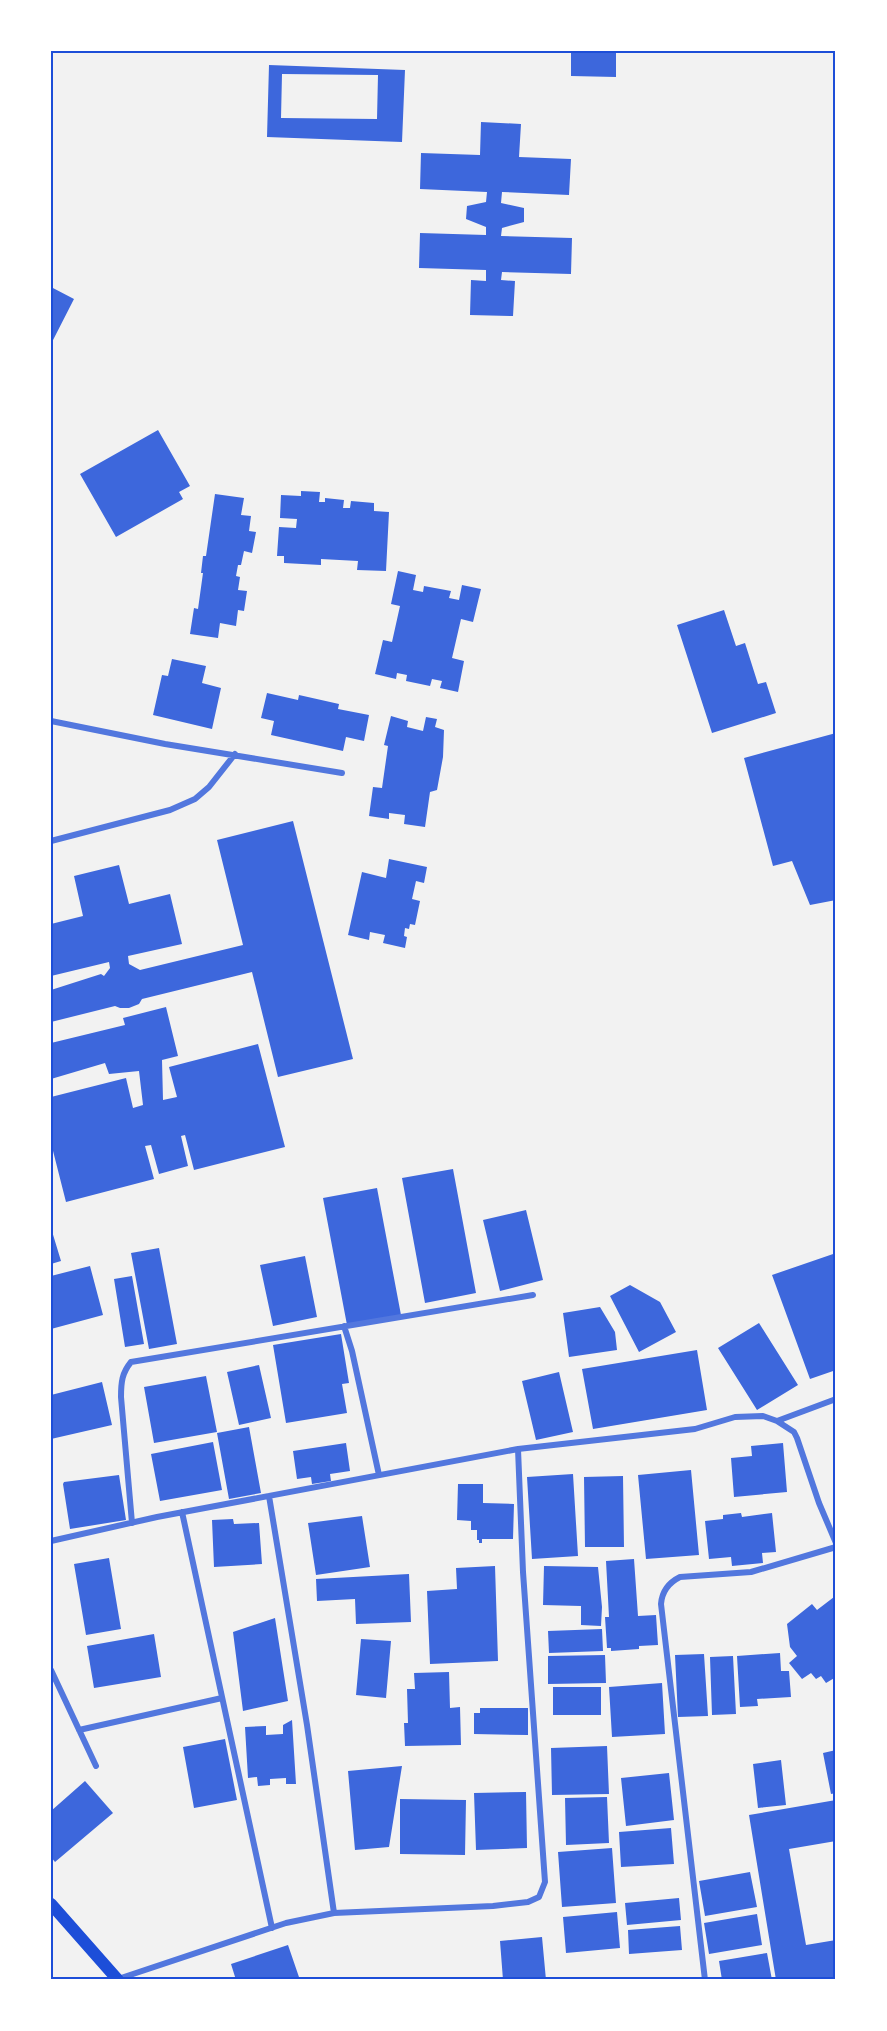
<svg xmlns="http://www.w3.org/2000/svg" width="887" height="2031" font-family="Lato,sans-serif">
  <style>
    .building { fill: #3d67dc; fill-rule: evenodd }
    .lines { fill: none; stroke-linecap: round; stroke-linejoin: round }
    .minor { stroke: #5277de; stroke-width: 6 }
    .secondary { stroke: #1d4ed8; stroke-width: 12 }
    .neatline { fill: none; stroke: #1d4ed8; stroke-width: 2 }
  </style>
  <rect width="100%" height="100%" fill="#f2f2f2"/>
  <!-- building -->
  <path class="building" d="M571,51H616V77L571,76Z
    M269,65L405,70L402,142L267,137ZM282,74L378,75L377,119L281,118Z
    M481,122L521,124L519,157L571,159L569,195L502,192L501,203L524,208V222L502,228L501,236L572,238L571,274L502,272L501,280L515,281L513,316L470,315L471,280L486,281V270L419,268L420,233L486,235V227L466,219L467,206L486,202L487,192L420,189L421,153L480,155Z
    M51,287L74,299L51,344Z
    M158,430L190,486L179,492L183,499L116,537L80,474Z
    M301,491L320,492L319,502H325V498L344,500L343,508H350L351,501L374,503V511L389,512L386,571L357,570L358,561L321,559V565L284,563V556H277L279,527L296,528L297,519L280,518L281,495L301,496Z
    M215,494L244,498L241,515L251,516L249,531L256,532L252,553L244,551L241,565H238L236,576L240,577L238,590L247,591L244,611L238,610L236,626L220,623L218,638L190,634L194,608L198,609L203,573H201L203,556H206Z
    M398,571L416,575L413,590L423,592L424,586L451,591L449,598L459,600L462,585L481,589L473,622L461,619L452,658L464,661L458,692L440,688L442,681L432,679L430,686L406,681L407,675L397,673L396,679L375,674L383,640L392,642L400,606L391,604Z
    M724,610L736,646L745,643L758,684L766,682L776,713L712,733L677,625Z
    M172,659L206,666L202,683L221,688L212,729L153,715L162,675L168,676Z
    M267,693L298,700L299,695L339,704L338,709L369,715L364,741L346,737L343,751L271,735L274,721L261,718Z
    M391,716L408,721L407,727L423,731L426,717L437,719L435,727L444,730L443,757L437,790L430,792L425,827L404,824L405,815L389,813V819L369,816L373,787L382,788L388,746L384,745Z
    M836,733V900L810,905L792,861L773,866L744,758Z
    M293,821L353,1059L278,1077L252,972L142,999L139,1004L129,1008H120L115,1006L51,1022V990L101,974L104,976L110,968L109,962L51,976V924L83,916L74,876L119,865L129,904L170,894L182,944L128,956L129,964L140,970L243,945L217,840Z
    M389,859L427,867L424,883L416,881L412,899L420,901L415,925L410,924L409,929L405,928L404,936L407,937L405,948L383,943L385,935L370,932L369,940L348,935L362,872L386,878Z
    M166,1007L178,1056L162,1060L163,1100L177,1097L169,1067L258,1044L285,1147L194,1170L185,1135L181,1136L188,1166L159,1174L151,1145L145,1146L154,1179L66,1202L51,1143V1097L126,1078L133,1108L143,1105L139,1071L109,1074L105,1063L51,1079V1043L125,1025L123,1018Z
    M453,1169L476,1293L425,1303L402,1178Z
    M377,1188L401,1315L347,1325L323,1198Z
    M526,1210L543,1280L500,1291L483,1220Z
    M51,1228L61,1261L51,1264Z
    M159,1248L177,1344L149,1349L131,1253Z
    M836,1253V1370L810,1379L772,1275Z
    M305,1256L317,1317L273,1326L260,1265Z
    M90,1266L103,1315L51,1329V1276Z
    M132,1276L144,1344L125,1347L114,1279Z
    M630,1285L660,1302L676,1332L639,1352L610,1296Z
    M600,1307L615,1332L617,1350L569,1357L563,1313Z
    M759,1323L798,1385L757,1410L718,1348Z
    M341,1334L349,1383L342,1384L347,1413L286,1423L273,1345Z
    M697,1350L707,1410L593,1429L582,1369Z
    M259,1365L271,1418L239,1425L227,1372Z
    M559,1372L573,1432L536,1440L522,1381Z
    M206,1376L217,1432L154,1443L144,1387Z
    M102,1382L112,1425L51,1439V1395Z
    M249,1427L261,1493L229,1499L217,1433Z
    M213,1442L222,1490L160,1501L151,1454Z
    M346,1443L350,1471L330,1474L331,1481L312,1484L311,1477L297,1479L293,1451Z
    M783,1443L787,1492L734,1497L731,1458L752,1456L751,1446Z
    M691,1470L699,1555L646,1559L638,1475Z
    M573,1474L578,1556L532,1559L527,1477Z
    M119,1475L126,1520L70,1529L63,1484L64,1482Z
    M623,1476L624,1547H585L584,1477Z
    M458,1484H483V1503L514,1504L513,1539H482V1543H479V1540H477V1530H471V1521L457,1520Z
    M741,1513L742,1517L772,1513L776,1552L762,1553L763,1563L732,1566L731,1557L709,1559L705,1521L723,1519V1515Z
    M362,1516L370,1567L316,1575L308,1523Z
    M233,1519L234,1524L259,1523L262,1564L214,1567L212,1520Z
    M109,1558L121,1629L86,1635L74,1564Z
    M634,1559L638,1616L656,1615L658,1645L639,1646V1649L611,1651V1648H607L605,1617H609L606,1561Z
    M495,1566L498,1661L430,1664L427,1591L457,1589L456,1568Z
    M544,1566L598,1567L602,1607L601,1626L581,1625V1606L543,1605Z
    M409,1574L411,1622L356,1624L355,1599L317,1601L316,1579Z
    M834,1597L836,1600V1677L826,1683L821,1676L816,1679L811,1673L802,1679L789,1663L797,1656L790,1647L787,1624L812,1604L817,1610Z
    M275,1618L288,1701L243,1711L233,1632Z
    M602,1629L603,1651L549,1653L548,1631Z
    M154,1634L161,1677L94,1688L87,1646Z
    M361,1639L391,1641L386,1698L356,1695Z
    M780,1653L781,1671H789L791,1697L757,1699L758,1706L740,1707L737,1656Z
    M704,1654L708,1716L678,1717L675,1655Z
    M605,1655L606,1683L548,1684V1656Z
    M733,1656L736,1714L712,1715L710,1657Z
    M449,1672L450,1708L460,1707L461,1745L405,1746L404,1723H408L407,1689H415L414,1673Z
    M662,1683L665,1734L612,1737L609,1687Z
    M553,1687H601V1715H553Z
    M480,1708H528V1735L474,1734V1713H480Z
    M292,1720L296,1784H286V1778L270,1779V1785L258,1786L257,1777L248,1778L245,1727L266,1726V1735L283,1734V1725Z
    M225,1739L237,1800L194,1808L183,1747Z
    M607,1746L609,1794L552,1795L551,1748Z
    M836,1750V1793L831,1794L823,1753Z
    M781,1760L786,1805L758,1808L753,1764Z
    M402,1766L389,1847L355,1850L348,1771Z
    M669,1773L674,1820L626,1826L621,1778Z
    M85,1781L113,1813L55,1862L51,1857V1811Z
    M526,1792L527,1848L476,1850L474,1793Z
    M607,1797L609,1843L566,1845L565,1798Z
    M400,1799L466,1800L465,1855L400,1854Z
    M836,1800V1841L789,1849L806,1945L836,1940V1980H776L749,1815Z
    M671,1828L674,1864L621,1867L619,1832Z
    M612,1848L616,1903L562,1907L558,1852Z
    M750,1872L757,1907L705,1916L699,1881Z
    M679,1898L681,1920L627,1925L625,1903Z
    M617,1912L620,1948L566,1953L563,1917Z
    M757,1914L762,1945L709,1954L704,1923Z
    M680,1926L682,1950L629,1954L628,1930Z
    M542,1937L546,1980H503L500,1941Z
    M288,1945L300,1980H236L231,1964Z
    M767,1953L772,1980H722L719,1961Z"/>
  <g class="lines">
    <!-- minor -->
    <path class="minor" d="M51,721L165,744L342,773
      M51,841L170,810L195,799L209,787L235,754
      M344,1326L352,1351L379,1475
      M777,1421L836,1399
      M269,1496L307,1725L334,1913
      M182,1512L272,1928
      M132,1523L121,1397C121,1382 122,1373 131,1362L533,1295
      M51,1541L157,1517L518,1449L695,1429L735,1417L763,1416L777,1421L794,1432L797,1438L819,1503L836,1543
      M51,1670L96,1766
      M79,1730L222,1698
      M118,1979L286,1923L334,1913L493,1906L528,1902L539,1897L545,1882L523,1572L518,1449
      M705,1980L661,1604C662,1591 668,1583 680,1577L751,1572L836,1547"/>
    <!-- secondary -->
    <path class="secondary" d="M51,1904L118,1980"/>
  </g>
  <!-- border -->
  <rect width="887" height="2031" fill="none" stroke="#ffffff" stroke-width="105"/>
  <rect x="52" y="52" width="782" height="1926" class="neatline"/>
</svg>
